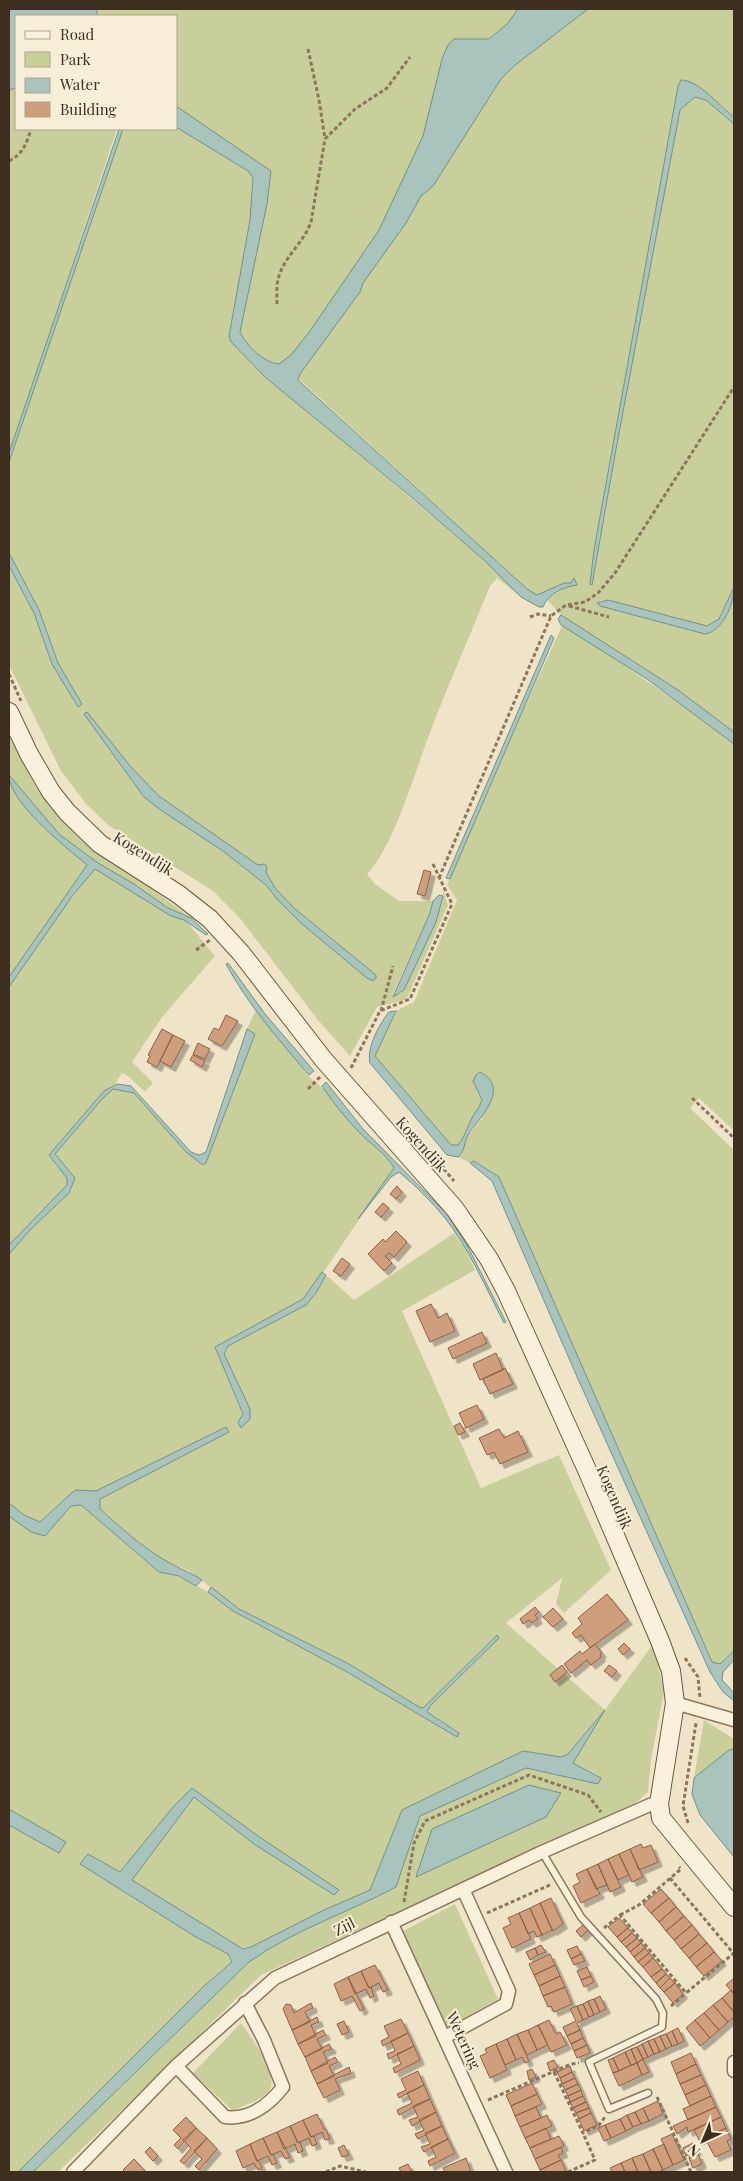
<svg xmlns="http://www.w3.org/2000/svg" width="743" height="2181" font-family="'Playfair Display',serif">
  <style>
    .green { fill: #c9cf9b; fill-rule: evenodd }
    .water { fill: #a9c4bc; stroke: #6f938a }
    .building { fill: #cf9f7d; stroke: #8d5f41; filter: url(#shadow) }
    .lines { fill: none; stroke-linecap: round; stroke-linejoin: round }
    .lane-casing { stroke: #8d765c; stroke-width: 9 }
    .street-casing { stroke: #8d765c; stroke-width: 15 }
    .secondary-casing { stroke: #6f573f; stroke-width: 20 }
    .path { stroke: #8d765c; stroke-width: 3; stroke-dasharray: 4 2.5; stroke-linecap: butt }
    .lane { stroke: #faf1dc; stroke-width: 6 }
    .street { stroke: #faf1dc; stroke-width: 12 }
    .secondary { stroke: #faf1dc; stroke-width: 18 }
    .labels { text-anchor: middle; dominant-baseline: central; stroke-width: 4; stroke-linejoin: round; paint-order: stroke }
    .street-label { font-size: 15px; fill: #3d2e20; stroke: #f7eed8 }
  </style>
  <defs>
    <filter id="shadow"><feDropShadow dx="4.5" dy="4.5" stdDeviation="0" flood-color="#0004"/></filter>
  </defs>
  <rect width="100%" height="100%" fill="#f0e4c8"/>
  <!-- green -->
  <path class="green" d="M9,9H576L503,61L286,383L236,337L263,176L176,119V16H16V129H117L9,457Z
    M588,9H734V117L697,85L678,86L594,550L590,584H592L616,449L680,110L695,97L706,100L734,124V587L719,619L707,626L608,600L600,601V606L705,634L721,624L734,597V732L678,690L561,615L546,599L567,587L576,585L574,579L571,583H564L537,595L527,589L299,379L300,374L360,292L363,283L406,223L421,196L433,186L501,79L514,66Z
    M176,127L248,171L253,178L250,220L229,336L231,342L291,397L484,560L526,601L497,578L490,586C470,636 447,687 428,738C414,775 394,846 367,874L375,884L399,901H433L430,913L393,994H400L404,990L443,896V890L448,905L408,996L404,1000L377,1007L350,1056L318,1020L239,917L213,891L108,825L86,804L61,771L9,665V566L34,613L52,664L78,707L79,699L66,679L58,663L39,610L9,553V462L123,129ZM131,767L159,796L258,865L267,867L266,872L275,888L294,908L376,975V978C337,950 296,924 266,885L128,775Z
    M562,626L583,637L734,741V1131L699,1098L690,1108L734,1150V1651L720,1664L712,1662L499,1177L475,1161L470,1163L458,1157L461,1155L468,1135L482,1119L486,1075L481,1072L476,1075L477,1092L482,1100L465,1137L458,1145H451L375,1056L396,1011L414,1002L457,900L447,885L496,770Z
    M9,731L33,782L49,806L82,841L137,878L191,918L168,908L134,884L91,867L186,921L215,956L163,1016L132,1062L153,1083L145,1092L128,1076L122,1073L115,1084L104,1091L49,1155L67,1178V1185L9,1245Z
    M256,1010L312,1080C331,1091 343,1115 359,1132C370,1144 386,1153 394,1168L308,1295L303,1299L215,1347L243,1414L238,1422L242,1428L250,1419V1409L224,1354L228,1346L306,1305L316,1293L326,1275L354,1300L454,1233L465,1249L475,1270L402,1311L481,1488L559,1455L611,1570L564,1613L556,1604L562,1578L506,1623L605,1710L653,1644L664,1691L651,1760L648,1792L635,1803L261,1975L58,2172H33L249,1962C294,1930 347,1913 396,1887L420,1816L526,1768L598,1784L601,1777L573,1763L602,1713L568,1754L561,1757L523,1751L402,1810L370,1890L324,1910L251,1947L243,1949L132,1880L194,1797L254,1844L334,1894L338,1890L258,1836L192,1788L173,1807L120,1872L88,1855L80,1864L196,1937L228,1954L232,1962L204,1986L18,2172H9V1515L44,1536L71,1506L81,1505L159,1572L178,1576L208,1592L233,1611L349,1673L457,1737L459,1732L427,1712L430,1706L499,1638L496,1635L423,1708L419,1707L349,1664L239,1609L188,1570L169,1563L142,1546L100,1509V1499L228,1432L226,1427L95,1492L75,1490L40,1522L24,1515L9,1503V1254L75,1178L55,1154L103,1098L113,1089L134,1093L186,1152L206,1163L254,1035L247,1029ZM529,1785L560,1793L432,1829Z
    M704,1720L734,1739V1749L729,1750L694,1778Z
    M455,1904L498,1999L447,2028L399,1933Z
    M241,2023C251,2037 278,2073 270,2089C264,2100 243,2105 233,2111L193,2073Z"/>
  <!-- water -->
  <path class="water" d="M9,9H96L98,16H16V88L9,90Z
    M518,9H588L514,66L501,79L433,186L421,196L406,223L363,283L360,292L300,374L298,380L527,589L537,595L564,583H571L574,578L577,585C563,587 548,594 543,607H539L521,597L484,560L410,496L266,378L231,342L229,336L250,220L253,178L248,171L176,127V106L271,171L267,204L240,332C246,345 264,363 279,364L291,355L310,331L379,230L423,136L442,59L448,45L454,39H489L507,24Z
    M681,80C699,80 719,106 734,117V124L706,100L695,97L680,110L616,449L592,585L590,584L594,550L678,86Z
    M119,129H123L9,462V453Z
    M9,553L39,610L58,663L82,704L78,707L52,664L34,613L9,566Z
    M734,587C734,604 723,631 705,634L600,606L597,603L608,600L707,626L719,619Z
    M561,615L678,690L734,732V744L647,679L561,625L558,619Z
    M551,635L554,638L450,879L446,878Z
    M87,712L131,767L159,796L258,865L265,864L267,867L266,872L275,888L294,908L376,975V978L373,981L367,978L302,924L277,899L266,885L223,851L162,811L144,797L84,714Z
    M9,775L59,834L98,863L134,884L168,908L191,918L208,934L206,935L184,920L171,916L95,869L73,895L9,987V977L87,865C66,847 9,803 9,775Z
    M439,895L443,896L436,922L404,990L393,997L430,913L433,901Z
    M228,963L265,1014L314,1071L309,1075C279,1040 248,1005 226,964Z
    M396,1011L375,1056L451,1145H458C465,1136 467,1128 472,1118C475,1112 480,1107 482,1100L473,1081L476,1075L480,1072C511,1087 480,1118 469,1133C464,1141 465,1152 458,1157L447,1155L370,1063C366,1048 380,1023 389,1012Z
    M247,1029L255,1034L206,1163L203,1165L186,1152L134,1093L113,1089L103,1098L55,1154L75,1178L69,1193L31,1229L9,1254V1245L67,1185V1178L49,1155L104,1091L117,1084L131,1086L191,1152L199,1155L206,1152Z
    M326,1082L363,1129L447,1214L468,1247L506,1322L504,1323C486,1288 469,1249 445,1218C431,1201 416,1186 399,1172L391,1177L358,1219L394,1168C386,1153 370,1144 359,1132C345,1118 333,1102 322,1086Z
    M474,1161L499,1177L712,1662L720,1664L734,1651V1660L723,1672L722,1680L734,1693V1701L723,1692L710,1672L578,1379L492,1181L470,1163Z
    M322,1272L326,1275L316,1293L306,1305L228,1346L224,1354L250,1409V1419L241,1428L238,1422L243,1414L215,1347L303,1299Z
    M226,1427L229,1432L100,1499V1509C121,1528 143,1548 168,1562C180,1569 190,1572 202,1580L196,1586L179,1576L159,1572L81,1505L71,1506L45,1536L31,1532L9,1516V1503L24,1515L40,1522L75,1490L96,1491Z
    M211,1587L239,1609L349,1664L419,1707L423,1708L497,1635L499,1638L430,1706L427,1712L459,1733L457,1737L349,1673L233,1611L208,1592Z
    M605,1710L573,1763L601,1778L598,1784L526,1768L420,1816L396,1887C347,1913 294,1930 249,1962L33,2172H18L204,1986L232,1962L228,1954L196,1937L80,1864L88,1854L120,1872L173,1807L192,1788L258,1836L339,1890L334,1895L254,1844L194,1797L132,1880L243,1949L251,1947L324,1910L370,1890L402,1810L523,1751L561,1757L568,1754Z
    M734,1749V1857L700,1815L692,1794L694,1778L729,1750Z
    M529,1785L561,1793L546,1817L416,1877L432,1829Z
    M9,1809L66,1842L59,1853L9,1825Z"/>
  <!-- building -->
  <path class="building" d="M424,870L431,872L425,896L417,894Z
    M226,1015L238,1021L222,1046L208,1039L214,1028L219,1030Z
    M162,1029L173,1035L157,1067L147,1062L150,1056L148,1055Z
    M173,1035L185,1041L171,1067L160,1061Z
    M198,1043L210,1049L205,1059L193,1054Z
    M193,1055L205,1061L202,1067L190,1060Z
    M397,1186L402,1192L396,1199L390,1194Z
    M383,1203L389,1208L381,1217L375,1212Z
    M396,1231L407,1242L394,1257L389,1253L385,1256L392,1263L384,1271L368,1254L383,1239L385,1242Z
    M342,1258L350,1264L341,1276L333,1271Z
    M431,1304L438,1318L447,1313L455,1331L430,1342L416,1311Z
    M482,1332L487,1343L453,1359L448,1348Z
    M496,1353L503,1370L480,1380L473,1364Z
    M505,1368L513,1384L490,1394L483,1379Z
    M477,1405L484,1419L466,1428L459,1413Z
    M460,1423L465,1432L458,1435L454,1426Z
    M499,1429L504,1438L518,1431L528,1452L500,1464L494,1452L487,1455L479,1438Z
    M607,1594L628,1620L590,1648L581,1635L576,1638L572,1633L582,1624L578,1618Z
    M535,1607L539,1612L535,1615L538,1619L532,1623L529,1620L523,1624L520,1619Z
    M553,1608L563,1619L553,1627L543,1617Z
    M624,1643L630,1649L623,1655L618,1649Z
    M595,1644L602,1653L600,1654L601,1657L591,1665L587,1660L571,1673L564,1664L580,1651L582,1654Z
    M562,1665L567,1672L555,1682L550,1675Z
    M609,1665L617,1671L612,1677L604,1671Z
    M641,1844L643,1848L651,1845L658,1862L639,1870L630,1849Z
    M630,1849L643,1877L632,1882L619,1854Z
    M619,1854L629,1875L618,1880L608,1859Z
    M608,1859L621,1887L610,1892L598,1864Z
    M598,1864L607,1885L596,1889L587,1869Z
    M587,1869L600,1894L581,1903L573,1886L580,1882L576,1874Z
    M661,1889L669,1898L651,1913L643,1904Z
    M551,1898L563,1924L553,1931L540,1903Z
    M669,1898L676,1907L659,1922L651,1913Z
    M540,1903L552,1930L542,1935L530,1908Z
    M676,1907L684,1916L666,1931L659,1922Z
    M530,1908L542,1935L537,1937L534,1931L528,1934L519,1913Z
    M519,1913L531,1939L512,1948L503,1928L511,1924L508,1918Z
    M684,1916L692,1925L674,1940L666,1931Z
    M619,1918L628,1928L617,1937L608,1927Z
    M583,1925L588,1930L581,1937L576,1931Z
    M692,1925L699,1934L681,1949L674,1940Z
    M628,1928L632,1933L621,1942L617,1937Z
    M632,1933L637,1938L626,1947L621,1942Z
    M699,1934L707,1943L689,1958L681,1949Z
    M637,1938L641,1943L630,1952L626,1947Z
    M641,1943L645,1948L634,1957L630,1952Z
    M707,1943L714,1952L696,1967L689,1958Z
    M541,1945L546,1952L538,1955L535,1948Z
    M577,1946L581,1954L571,1959L567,1950Z
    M535,1948L538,1955L530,1960L526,1952Z
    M645,1948L649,1953L638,1962L634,1957Z
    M714,1952L722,1961L704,1976L696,1967Z
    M649,1953L653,1958L643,1967L638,1962Z
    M550,1954L555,1965L534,1975L529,1964Z
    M581,1954L585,1961L574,1965L571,1959Z
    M653,1958L662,1969L651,1977L643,1967Z
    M375,1965L388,1990L383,1992L379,1983L369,1988L361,1971Z
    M555,1965L560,1976L539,1986L534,1975Z
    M587,1967L591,1976L581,1980L577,1971Z
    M662,1969L666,1974L656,1983L651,1977Z
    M361,1971L369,1988L371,1987L374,1996L370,1998L366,1989L355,1994L348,1977Z
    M666,1974L670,1978L660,1988L656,1983Z
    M560,1976L565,1987L543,1996L539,1986Z
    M591,1976L594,1982L584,1987L581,1980Z
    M348,1977L364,2009L360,2011L352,1996L341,2001L334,1984Z
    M670,1978L675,1983L664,1992L660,1988Z
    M734,1978V1994L726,1985Z
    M675,1983L683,1994L673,2003L664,1992Z
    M565,1987L572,2004L554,2012L551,2006L548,2007L543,1996Z
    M731,1990L734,1994V2012L722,1998Z
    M600,1996L606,2009L600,2012L594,1999Z
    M722,1998L734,2012V2017L728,2022L713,2005Z
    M594,1999L600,2012L594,2015L588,2001Z
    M588,2001L594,2015L589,2017L583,2004Z
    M311,2003L313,2008L305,2012L310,2022L292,2030L283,2009L286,2004L291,2005L294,2013Z
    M583,2004L589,2017L583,2020L577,2006Z
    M713,2005L728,2022L719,2030L704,2013Z
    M577,2006L583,2020L577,2023L580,2030L567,2036L563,2027L576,2021L570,2009Z
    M704,2013L719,2030L710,2038L695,2020Z
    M317,2017L319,2022L311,2025L316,2036L298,2044L292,2030Z
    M401,2019L408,2033L383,2046L381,2041L389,2037L384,2026Z
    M549,2020L556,2034L560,2032L567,2045L551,2052L538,2025Z
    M695,2020L710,2038L700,2046L686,2028Z
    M344,2021L349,2032L342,2035L337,2024Z
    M538,2025L548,2045L537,2050L528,2030Z
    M678,2028L684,2041L678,2044L672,2031Z
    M323,2030L326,2035L317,2039L322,2049L305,2057L298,2044Z
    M528,2030L537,2050L527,2055L517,2034Z
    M580,2030L583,2038L571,2044L567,2036Z
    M672,2031L678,2044L672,2046L666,2034Z
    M408,2033L414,2046L389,2059L387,2054L395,2051L391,2041Z
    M517,2034L529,2061L525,2063L522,2057L516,2060L507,2039Z
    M666,2034L672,2046L666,2049L660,2036Z
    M660,2036L666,2049L660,2052L654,2039Z
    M583,2038L587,2045L574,2051L571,2044Z
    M507,2039L516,2060L505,2065L496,2044Z
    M654,2039L660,2052L654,2054L648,2041Z
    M648,2041L654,2054L648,2057L642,2044Z
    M329,2044L332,2049L323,2052L328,2063L311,2071L305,2057Z
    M496,2044L507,2070L490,2078L480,2056L487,2053L485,2049Z
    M642,2044L648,2057L643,2059L637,2047Z
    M587,2045L590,2053L577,2058L574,2051Z
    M414,2046L420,2060L395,2073L393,2068L401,2064L397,2054Z
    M637,2047L643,2059L637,2063L631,2049Z
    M631,2049L637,2063L631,2065L625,2052Z
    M625,2052L631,2065L619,2071L613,2058Z
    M691,2053L696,2064L676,2074L671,2062Z
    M335,2057L338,2062L329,2066L334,2076L317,2084L311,2071Z
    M613,2058L619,2071L613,2073L608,2060Z
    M643,2059L649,2072L642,2075L637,2063Z
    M554,2060L558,2067L550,2071L547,2063Z
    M637,2063L642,2075L619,2086L613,2073Z
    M696,2064L701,2075L680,2084L676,2074Z
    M570,2066L572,2072L560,2078L557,2072Z
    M349,2067L351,2073L335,2079L340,2090L324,2098L317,2084Z
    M532,2069L536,2077L529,2080L527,2071Z
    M418,2071L424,2085L399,2098L397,2094L406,2090L401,2079Z
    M572,2072L575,2078L562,2084L560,2078Z
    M701,2075L706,2085L685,2095L680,2084Z
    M575,2078L578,2084L565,2090L562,2084Z
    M532,2083L537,2094L511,2106L506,2095Z
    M578,2084L581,2090L568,2096L565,2090Z
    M424,2085L430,2099L399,2115L397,2110L412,2103L407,2093Z
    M706,2085L711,2096L690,2106L685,2095Z
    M581,2090L583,2096L570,2102L568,2096Z
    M537,2094L542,2104L515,2116L511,2106Z
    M583,2096L586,2102L573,2108L570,2102Z
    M711,2096L716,2107L688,2120L683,2109Z
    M430,2099L436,2112L412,2126L409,2120L418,2117L413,2106Z
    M658,2101L663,2114L649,2121L643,2108Z
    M586,2102L589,2108L576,2113L573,2108Z
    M536,2107L541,2118L520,2127L515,2116Z
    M716,2107L721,2117L688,2132L687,2127L677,2134L673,2126Z
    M589,2108L591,2113L579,2119L576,2113Z
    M643,2108L649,2121L641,2124L635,2112Z
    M436,2112L442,2126L418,2139L415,2134L424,2130L419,2120Z
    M635,2112L641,2124L633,2127L627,2115Z
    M591,2113L597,2125L584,2131L579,2119Z
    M317,2114L324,2129H326L330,2139L325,2140L322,2132L311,2137L303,2120Z
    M547,2115L552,2126L525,2138L520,2127Z
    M627,2115L633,2127L626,2131L620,2119Z
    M186,2117L196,2128L178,2149L174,2145L181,2138L173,2130Z
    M721,2117L726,2128L699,2140L694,2130Z
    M620,2119L626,2131L611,2138L605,2125Z
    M303,2120L311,2137L314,2136L317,2144L312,2146L309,2138L298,2143L290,2126Z
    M605,2125L611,2138L604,2141L598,2128Z
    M290,2126L298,2143L300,2142L303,2151L298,2153L295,2144L284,2149L277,2132Z
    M442,2126L448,2139L424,2152L421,2147L430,2144L425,2133Z
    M196,2128L207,2138L184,2164L180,2161L191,2148L183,2140Z
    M546,2128L551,2139L530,2148L525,2138Z
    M726,2128L731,2139L727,2141L731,2150L715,2157L705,2138Z
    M277,2132L290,2157L285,2159L281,2151L271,2155L263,2138Z
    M672,2134L684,2160L673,2165L661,2139Z
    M559,2136L564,2146L535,2159L530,2148Z
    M207,2138L217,2149L199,2170L195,2166L202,2159L194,2151Z
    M263,2138L271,2155L273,2154L277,2163L272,2165L268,2156L257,2161L250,2144Z
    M448,2139L455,2153L430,2166L428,2161L436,2157L431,2147Z
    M693,2143L697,2151L686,2156L683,2148Z
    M250,2144L257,2161H259L262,2168L258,2170L254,2163L243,2168L236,2151Z
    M664,2144L673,2165L663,2170L653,2149Z
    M344,2145L349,2155L342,2157L338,2148Z
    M150,2147L158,2156L153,2161L145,2152Z
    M561,2147L563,2153L558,2155L561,2160L540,2170L535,2159Z
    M653,2149L663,2170L658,2172H651L643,2154Z
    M643,2154L651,2172H638L632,2158Z
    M698,2154L702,2164L693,2168L689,2158Z
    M466,2158L471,2172H445L443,2168Z
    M632,2158L638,2172H625L621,2163Z
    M134,2159L146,2172H125L123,2170Z
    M561,2160L566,2172H541L540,2170Z
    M621,2163L625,2172H612L610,2168Z
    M408,2164L412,2172H401L399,2168Z"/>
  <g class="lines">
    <defs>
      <path id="lane" d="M542,1852L581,1917L656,1999L663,2013L662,2027L589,2062L609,2109L648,2093"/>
      <path id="street" d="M675,1703L734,1720
        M391,1922L506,2172
        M445,2037L506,2004L509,1991L463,1889
        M734,2062V2071
        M176,2066L225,2117C249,2120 269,2105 283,2087L264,2040L245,2003
        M73,2172L176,2066L275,1978L542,1852L652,1804H659"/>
      <path id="secondary" d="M9,712L29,754L51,792L67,812L100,844L178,894L210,919L241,953L323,1059L455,1209L489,1259L506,1291L587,1470L660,1641L671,1671L675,1703L659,1804L661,1818L734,1907"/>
    </defs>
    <!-- lane casing -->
    <use href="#lane" class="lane-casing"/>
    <!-- street casing -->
    <use href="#street" class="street-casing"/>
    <!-- secondary casing -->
    <use href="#secondary" class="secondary-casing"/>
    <!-- path -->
    <path class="path" d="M308,49L319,100L325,139
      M9,161C22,155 27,143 31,129
      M277,304C277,295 276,285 279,276C285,256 304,242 311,222L325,139L355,109L387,88L410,57
      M569,606L609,617
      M530,617L538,614L551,616
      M9,674L21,701
      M439,878L551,616L566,605L585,602L598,593L615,573L734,387
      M196,950L210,940
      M381,1011L393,966
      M351,1068L380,1011L410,999L452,904L432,862
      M308,1089L320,1077
      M692,1098L734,1138
      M431,1154L454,1181
      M685,1658L698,1677L700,1698
      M688,1823L683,1806L696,1723
      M670,1878L734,1954
      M404,1902L414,1843L425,1821L529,1775L588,1795L601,1812
      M487,1913L552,1884
      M620,1915L639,1905L681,1869L679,1867
      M604,1928L620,1915L686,1993L734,1953
      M671,2006L686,1993
      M554,2072L583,2133L599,2125L605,2117
      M657,2097L691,2172
      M488,2100L571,2064L579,2063
      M326,2172L340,2166L366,2172
      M568,2172L595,2160L583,2133"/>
    <!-- lane -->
    <use href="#lane" class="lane"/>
    <!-- street -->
    <use href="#street" class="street"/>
    <!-- secondary -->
    <use href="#secondary" class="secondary"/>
  </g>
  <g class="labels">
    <!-- street labels -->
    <g class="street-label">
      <text transform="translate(144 853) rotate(32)">Kogendijk</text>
      <text transform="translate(422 1144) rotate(48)">Kogendijk</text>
      <text transform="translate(615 1497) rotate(67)">Kogendijk</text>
      <text transform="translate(344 1926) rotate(-26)">Zijl</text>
      <text transform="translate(464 2040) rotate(65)">Wetering</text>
    </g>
  </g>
  <!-- border -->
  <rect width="743" height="2181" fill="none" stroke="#3d2e20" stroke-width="20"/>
  <!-- legend -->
  <rect x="15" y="15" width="162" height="115" fill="#f7eed8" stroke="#ada18e"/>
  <rect x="25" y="31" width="25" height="8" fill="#faf1dc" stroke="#ada18e"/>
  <text x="60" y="40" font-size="15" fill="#3d2e20">Road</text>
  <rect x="25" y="52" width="25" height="15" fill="#c9cf9b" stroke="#ada18e"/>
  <text x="60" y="65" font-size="15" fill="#3d2e20">Park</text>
  <rect x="25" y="78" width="25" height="15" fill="#a9c4bc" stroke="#ada18e"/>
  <text x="60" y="90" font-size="15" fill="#3d2e20">Water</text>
  <rect x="25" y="102" width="25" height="15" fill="#cf9f7d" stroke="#ada18e"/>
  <text x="60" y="115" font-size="15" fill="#3d2e20">Building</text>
  <!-- north arrow -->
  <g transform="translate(703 2141) rotate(224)" stroke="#f7eed8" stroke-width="4" paint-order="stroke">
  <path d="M0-4L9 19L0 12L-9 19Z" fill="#3d2e20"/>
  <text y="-8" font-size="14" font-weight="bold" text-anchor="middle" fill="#3d2e20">N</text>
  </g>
</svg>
